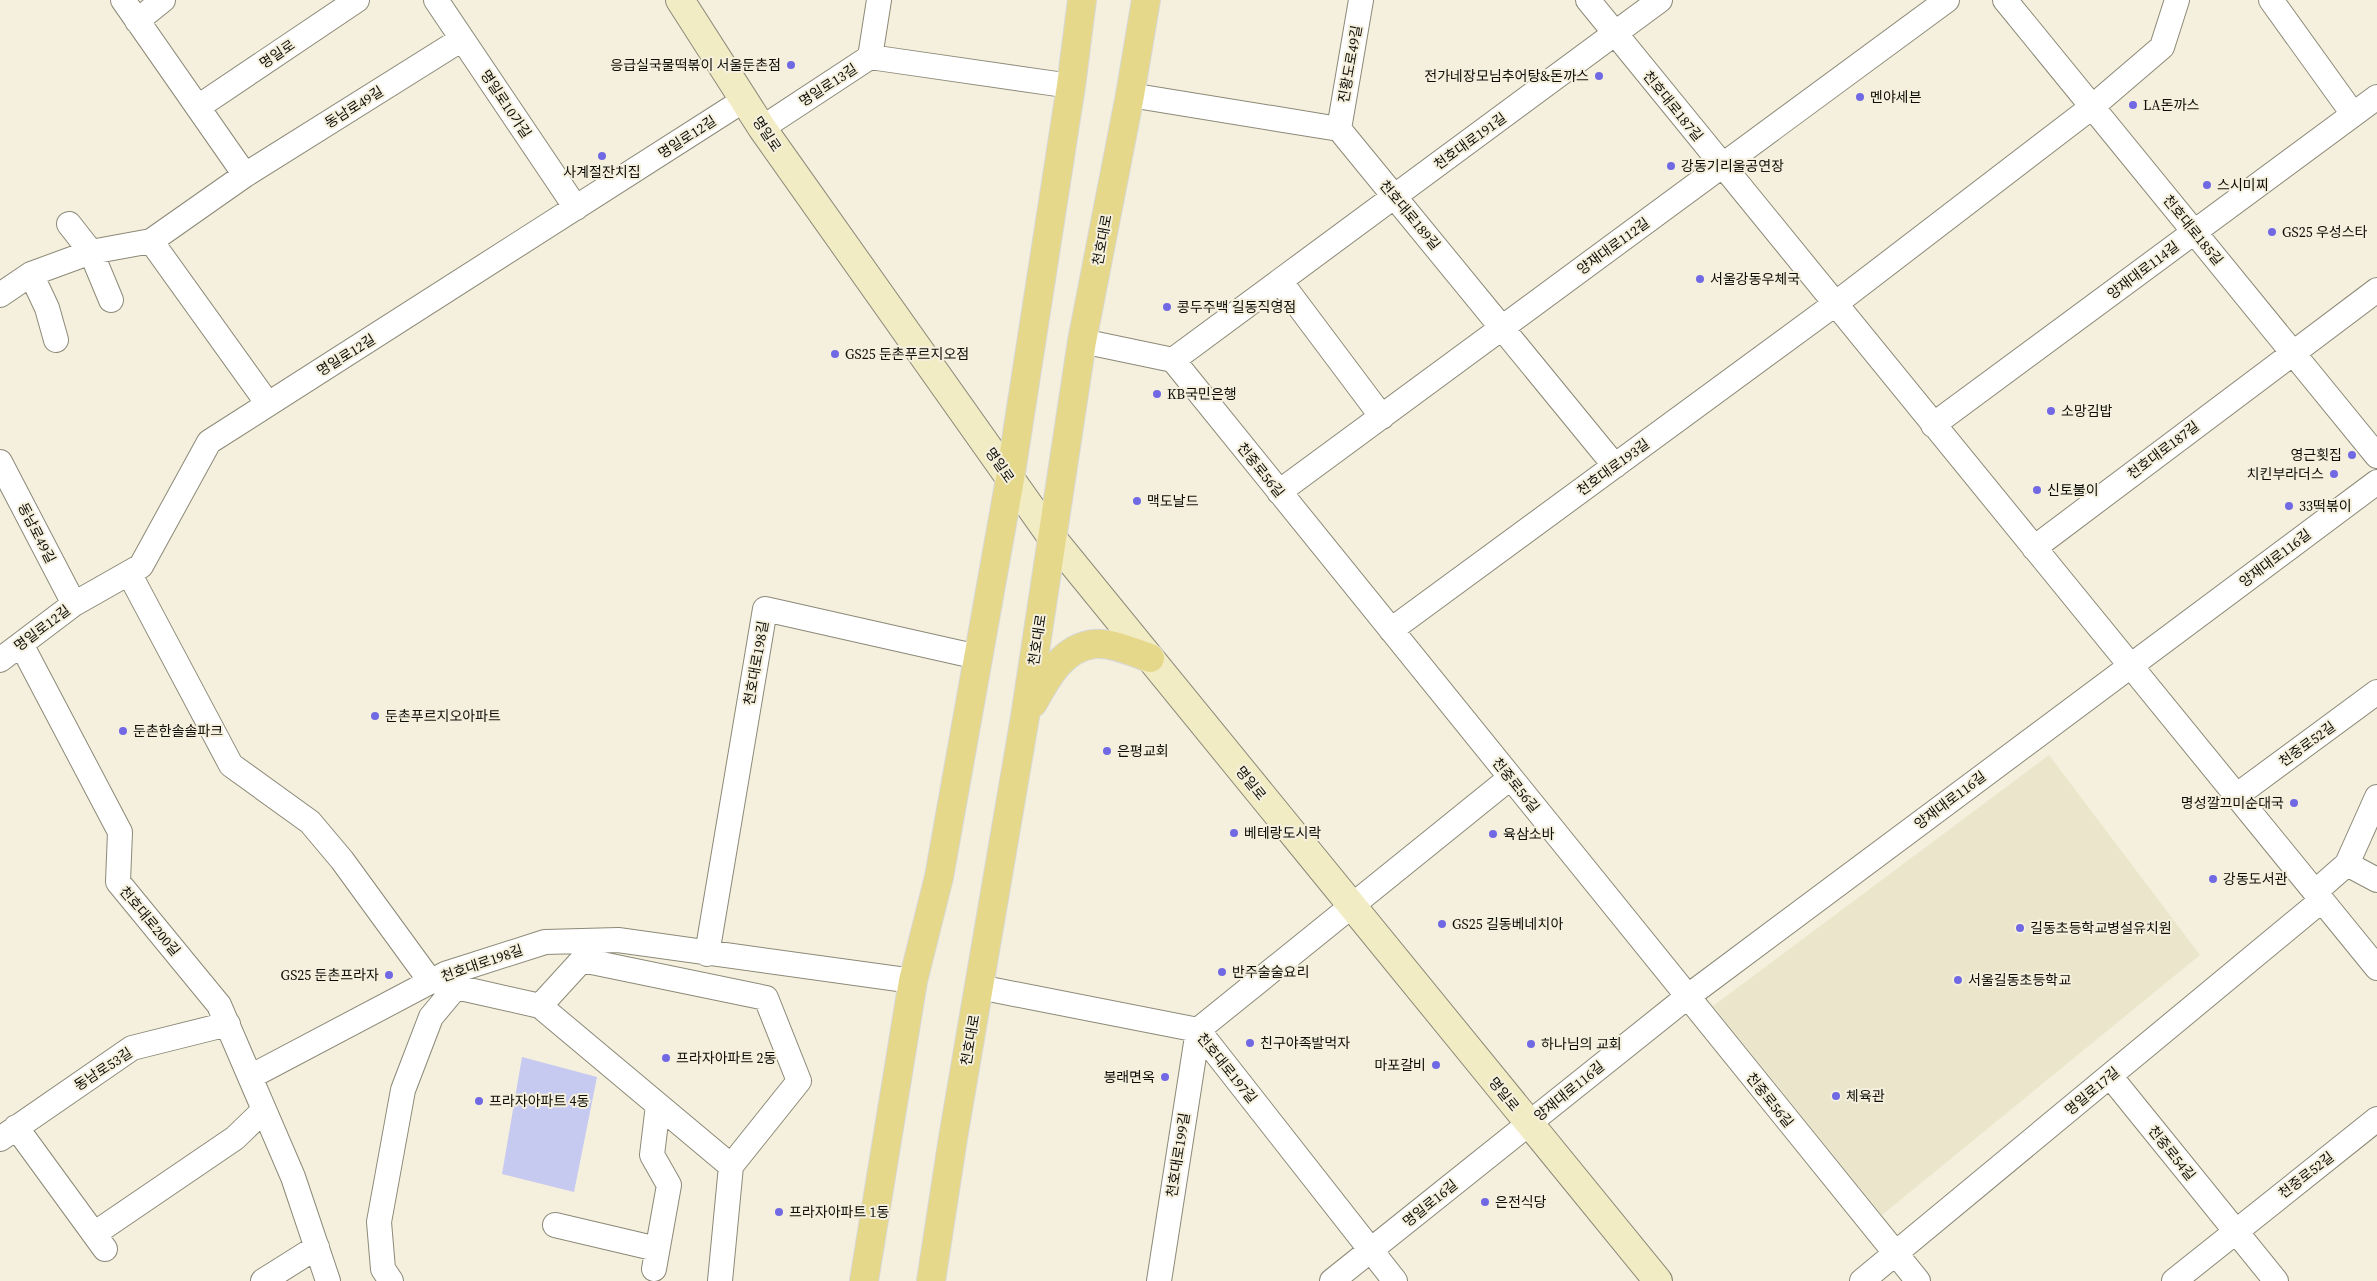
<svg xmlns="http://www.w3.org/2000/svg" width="2377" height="1281" font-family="'Source Serif 4','Noto Sans KR',serif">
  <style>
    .built { fill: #ebe6cb }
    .green { fill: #c6c9f0 }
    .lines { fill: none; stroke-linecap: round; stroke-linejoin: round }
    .street-casing { stroke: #8c8978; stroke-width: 26 }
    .secondary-casing { stroke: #8c8978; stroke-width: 30 }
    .primary-casing { stroke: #d8d8d7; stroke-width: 30 }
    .street { stroke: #fff; stroke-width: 24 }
    .secondary { stroke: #f2ecc5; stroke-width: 28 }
    .primary { stroke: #e6d88b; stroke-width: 28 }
    .poi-dot { fill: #7069e3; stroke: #f4f0dd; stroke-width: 2 }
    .labels { text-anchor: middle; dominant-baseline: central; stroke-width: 4; stroke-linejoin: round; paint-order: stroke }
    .street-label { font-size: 14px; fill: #0e0d07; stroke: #f4f0dd }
    .poi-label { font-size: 14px; fill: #0e0d07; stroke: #f4f0dd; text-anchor: start }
  </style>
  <rect width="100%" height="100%" fill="#f4f0dd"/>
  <!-- built -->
  <path class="built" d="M2049,755L2200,955L1882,1215L1713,1006Z"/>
  <!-- green -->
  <path class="green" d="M522,1057L597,1077L574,1192L502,1174Z"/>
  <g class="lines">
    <defs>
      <path id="street" d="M123,0L245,175
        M436,0L576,208
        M1588,0L2377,968
        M2005,0L2377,456
        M2271,0L2353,114
        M137,21L163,0
        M870,57L1071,86
        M1130,95L1339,129L1615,466
        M198,107L357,0
        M762,128L870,57L879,0
        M1339,129L1361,0
        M69,224L91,252L111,300
        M151,241L268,404
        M31,274L47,308L56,340
        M1280,281L1382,417
        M0,295L31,274L91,252L151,241L245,175L462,39
        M1082,341L1173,360L1918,1281
        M1173,360L1660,0
        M1933,425L2377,97
        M0,462L74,604
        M1279,492L1947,0
        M2034,548L2377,290
        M129,573L231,765L310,822L342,860L431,982
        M1391,630L1835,304L2092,107L2162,47L2177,0
        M21,644L120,832L118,882L219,1005L293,1177L328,1281
        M0,660L74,604L141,566L209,442L744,100
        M2236,796L2377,692
        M2347,864L2377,880
        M2315,892L2347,864L2377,797
        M707,954L765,609L978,657
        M979,987L1198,1030L1395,1281
        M540,1006L582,960L766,998L799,1081L731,1166L720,1281
        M1198,1030L1510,778
        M2110,1076L2276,1281
        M250,1077L445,974L545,942L618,940L913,981
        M16,1127L105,1249
        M0,1139L132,1048L228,1024
        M555,1225L657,1249
        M94,1234L235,1138L264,1110
        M654,1269L669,1185L652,1155L658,1105
        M263,1281L317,1247
        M391,1281L383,1269L379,1222L403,1090L431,1017L456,987L540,1006L731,1166
        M1159,1281L1198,1030
        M1332,1281L1687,997L2377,482
        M1862,1281L2322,900
        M2174,1281L2377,1119"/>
      <path id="secondary" d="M680,0L762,128L1053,539L1658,1281"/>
      <path id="primary" d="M1033,703C1047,678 1062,648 1094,644C1112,642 1134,653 1150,658
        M864,1281L913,981L939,877L1010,479L1071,86L1082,0
        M931,1281L953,1138L1025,717L1082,341L1130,95L1146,0"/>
    </defs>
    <!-- street casing -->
    <use href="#street" class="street-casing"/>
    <!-- secondary casing -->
    <use href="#secondary" class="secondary-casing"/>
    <!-- primary casing -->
    <use href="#primary" class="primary-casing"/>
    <!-- street -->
    <use href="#street" class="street"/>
    <!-- secondary -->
    <use href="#secondary" class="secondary"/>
    <!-- primary -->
    <use href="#primary" class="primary"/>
  </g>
  <!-- markers -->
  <g class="poi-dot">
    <circle cx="791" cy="65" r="5"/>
    <circle cx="1599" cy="76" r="5"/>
    <circle cx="1860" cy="97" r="5"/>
    <circle cx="2133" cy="105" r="5"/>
    <circle cx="602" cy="156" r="5"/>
    <circle cx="1671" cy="166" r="5"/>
    <circle cx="2207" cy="185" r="5"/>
    <circle cx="2272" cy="232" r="5"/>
    <circle cx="1700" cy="279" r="5"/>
    <circle cx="1167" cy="307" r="5"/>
    <circle cx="835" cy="354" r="5"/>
    <circle cx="1157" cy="394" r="5"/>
    <circle cx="2051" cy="411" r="5"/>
    <circle cx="2352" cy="455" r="5"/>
    <circle cx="2334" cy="474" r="5"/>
    <circle cx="2037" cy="490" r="5"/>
    <circle cx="1137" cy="501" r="5"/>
    <circle cx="2289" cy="506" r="5"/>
    <circle cx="375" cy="716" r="5"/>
    <circle cx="123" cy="731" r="5"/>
    <circle cx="1107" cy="751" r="5"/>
    <circle cx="2294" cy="803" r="5"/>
    <circle cx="1234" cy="833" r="5"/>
    <circle cx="1493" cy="834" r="5"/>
    <circle cx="2213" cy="879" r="5"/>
    <circle cx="1442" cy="924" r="5"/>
    <circle cx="2020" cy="928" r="5"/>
    <circle cx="1222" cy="972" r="5"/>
    <circle cx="389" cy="975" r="5"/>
    <circle cx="1958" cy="980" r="5"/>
    <circle cx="1250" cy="1043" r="5"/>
    <circle cx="1531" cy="1044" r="5"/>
    <circle cx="666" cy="1058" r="5"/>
    <circle cx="1436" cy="1065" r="5"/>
    <circle cx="1165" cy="1077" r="5"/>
    <circle cx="1836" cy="1096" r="5"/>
    <circle cx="479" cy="1101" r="5"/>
    <circle cx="1485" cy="1202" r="5"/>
    <circle cx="779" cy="1212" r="5"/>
  </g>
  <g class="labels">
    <!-- street labels -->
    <g class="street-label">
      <text transform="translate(277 54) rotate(-34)">명일로</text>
      <text transform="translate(1350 64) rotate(-80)">진황도로49길</text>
      <text transform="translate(828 85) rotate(-33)">명일로13길</text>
      <text transform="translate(506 104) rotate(56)">명일로10가길</text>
      <text transform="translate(1673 106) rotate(51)">천호대로187길</text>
      <text transform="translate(354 107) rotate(-32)">동남로49길</text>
      <text transform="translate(767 134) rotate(56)">명일로</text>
      <text transform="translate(687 137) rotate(-33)">명일로12길</text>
      <text transform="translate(1470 141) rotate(-36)">천호대로191길</text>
      <text transform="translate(1410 215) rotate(50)">천호대로189길</text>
      <text transform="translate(2193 230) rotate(51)">천호대로185길</text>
      <text transform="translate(1102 240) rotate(-79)">천호대로</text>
      <text transform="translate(1613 246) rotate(-36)">양재대로112길</text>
      <text transform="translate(2143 270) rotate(-37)">양재대로114길</text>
      <text transform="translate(346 355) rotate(-32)">명일로12길</text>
      <text transform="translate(2163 450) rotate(-37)">천호대로187길</text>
      <text transform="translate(1000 465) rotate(55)">명일로</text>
      <text transform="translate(1613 467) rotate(-36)">천호대로193길</text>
      <text transform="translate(1261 470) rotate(51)">천중로56길</text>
      <text transform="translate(37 533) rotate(63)">동남로49길</text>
      <text transform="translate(2275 558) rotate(-37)">양재대로116길</text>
      <text transform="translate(42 628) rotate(-37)">명일로12길</text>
      <text transform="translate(1037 640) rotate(-81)">천호대로</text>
      <text transform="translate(756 663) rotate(-80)">천호대로198길</text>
      <text transform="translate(2307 744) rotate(-36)">천중로52길</text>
      <text transform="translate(1251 783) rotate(51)">명일로</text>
      <text transform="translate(1516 785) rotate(51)">천중로56길</text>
      <text transform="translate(1950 800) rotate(-37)">양재대로116길</text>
      <text transform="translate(150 921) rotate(50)">천호대로200길</text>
      <text transform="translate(482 963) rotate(-19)">천호대로198길</text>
      <text transform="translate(970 1040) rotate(-80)">천호대로</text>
      <text transform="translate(1227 1068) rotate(51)">천호대로197길</text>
      <text transform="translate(103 1069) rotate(-33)">동남로53길</text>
      <text transform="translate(1569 1091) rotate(-39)">양재대로116길</text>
      <text transform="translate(2092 1091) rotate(-40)">명일로17길</text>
      <text transform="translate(1504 1094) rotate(51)">명일로</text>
      <text transform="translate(1770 1100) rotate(51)">천중로56길</text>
      <text transform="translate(2172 1153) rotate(51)">천중로54길</text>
      <text transform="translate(1178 1155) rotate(-81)">천호대로199길</text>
      <text transform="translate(2306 1175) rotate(-38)">천중로52길</text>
      <text transform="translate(1430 1203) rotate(-39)">명일로16길</text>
    </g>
    <!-- poi labels -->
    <g class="poi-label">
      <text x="781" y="65" text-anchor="end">응급실국물떡볶이 서울둔촌점</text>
      <text x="1589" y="76" text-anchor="end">전가네장모님추어탕&amp;돈까스</text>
      <text x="1870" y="97">멘야세븐</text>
      <text x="2143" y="105">LA돈까스</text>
      <text x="1681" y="166">강동기리울공연장</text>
      <text x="602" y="172" text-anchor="middle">사계절잔치집</text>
      <text x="2217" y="185">스시미찌</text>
      <text x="2282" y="232">GS25 우성스타</text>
      <text x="1710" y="279">서울강동우체국</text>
      <text x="1177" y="307">콩두주백 길동직영점</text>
      <text x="845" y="354">GS25 둔촌푸르지오점</text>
      <text x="1167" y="394">KB국민은행</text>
      <text x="2061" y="411">소망김밥</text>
      <text x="2342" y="455" text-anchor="end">영근횟집</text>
      <text x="2324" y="474" text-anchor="end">치킨부라더스</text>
      <text x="2047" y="490">신토불이</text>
      <text x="1147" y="501">맥도날드</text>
      <text x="2299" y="506">33떡볶이</text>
      <text x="385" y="716">둔촌푸르지오아파트</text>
      <text x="133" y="731">둔촌한솔솔파크</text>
      <text x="1117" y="751">은평교회</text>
      <text x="2284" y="803" text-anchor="end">명성깔끄미순대국</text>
      <text x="1244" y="833">베테랑도시락</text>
      <text x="1503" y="834">육삼소바</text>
      <text x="2223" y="879">강동도서관</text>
      <text x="1452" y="924">GS25 길동베네치아</text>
      <text x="2030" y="928">길동초등학교병설유치원</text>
      <text x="1232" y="972">반주술술요리</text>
      <text x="379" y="975" text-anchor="end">GS25 둔촌프라자</text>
      <text x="1968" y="980">서울길동초등학교</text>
      <text x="1260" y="1043">친구야족발먹자</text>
      <text x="1541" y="1044">하나님의 교회</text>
      <text x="676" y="1058">프라자아파트 2동</text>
      <text x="1426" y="1065" text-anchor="end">마포갈비</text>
      <text x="1155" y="1077" text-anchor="end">봉래면옥</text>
      <text x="1846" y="1096">체육관</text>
      <text x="489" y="1101">프라자아파트 4동</text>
      <text x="1495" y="1202">은전식당</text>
      <text x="789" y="1212">프라자아파트 1동</text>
    </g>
  </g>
</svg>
